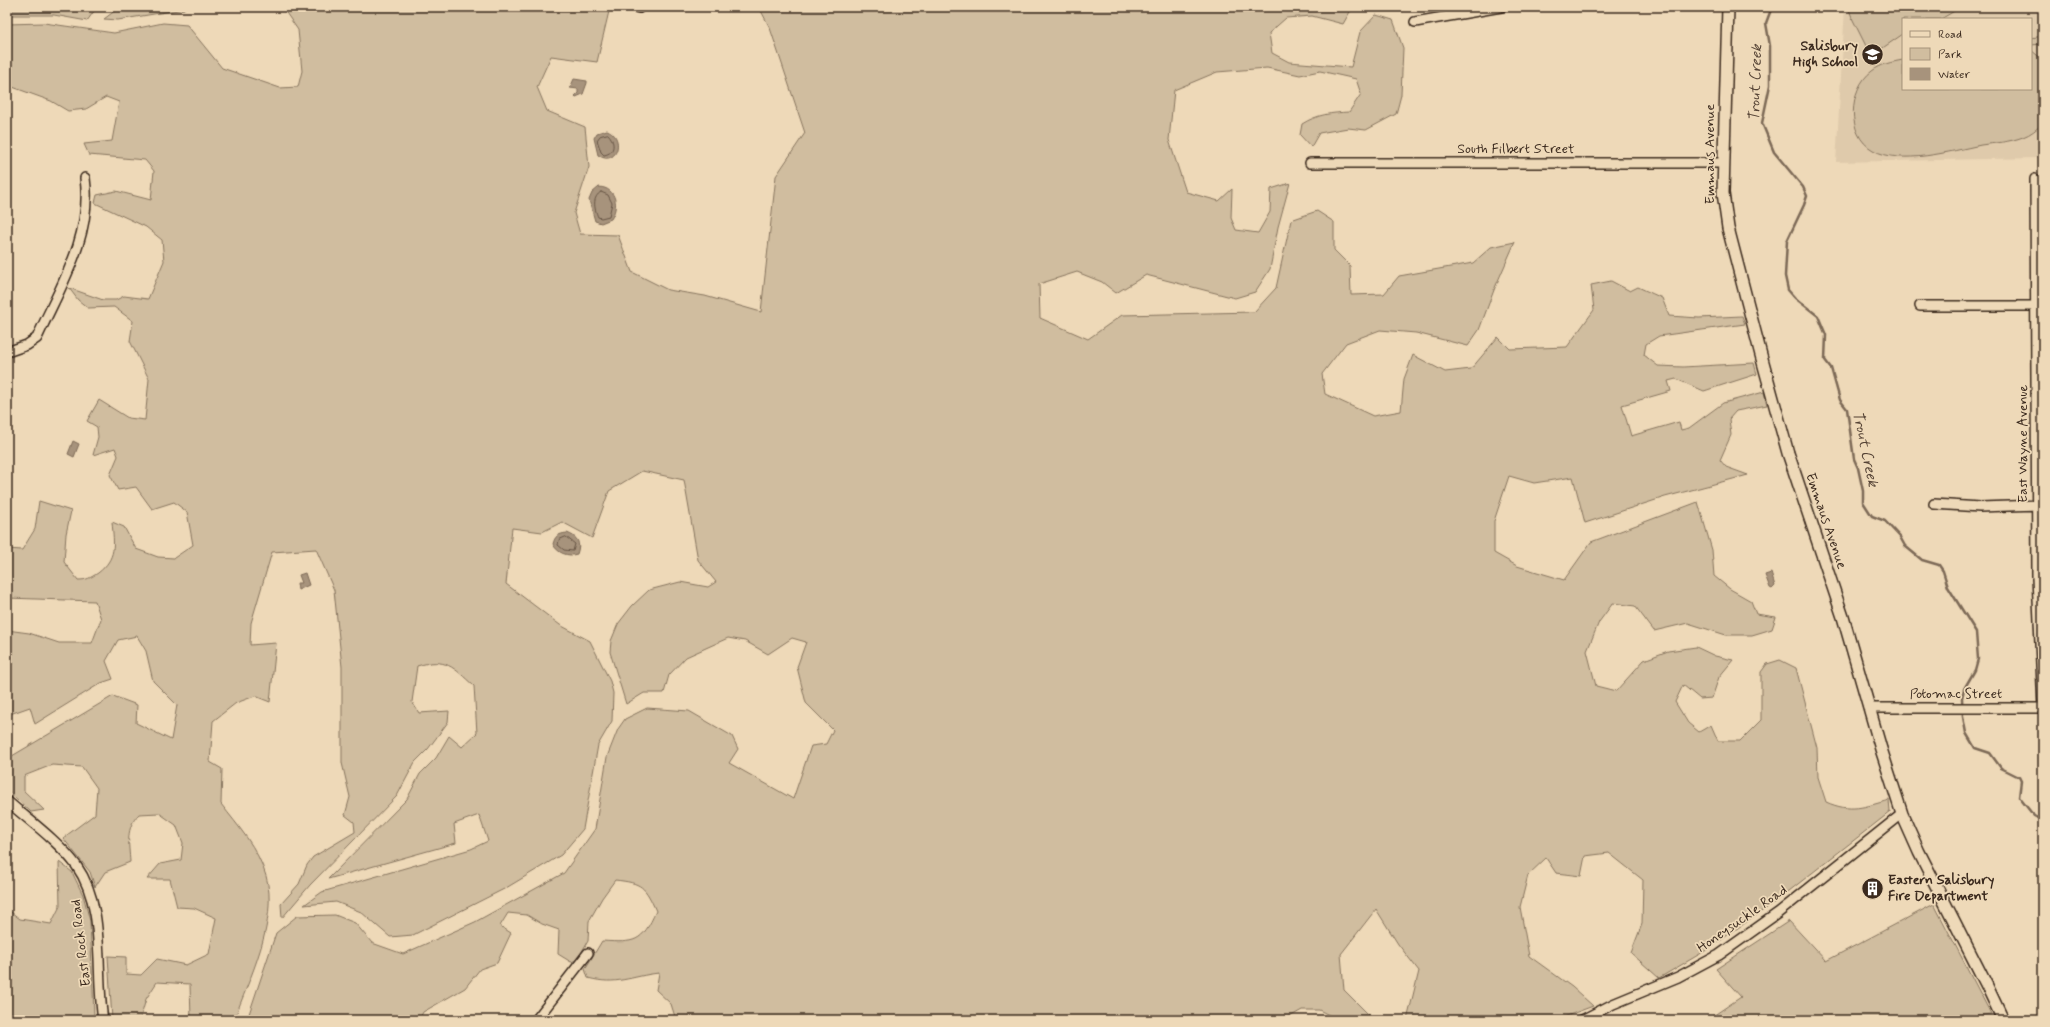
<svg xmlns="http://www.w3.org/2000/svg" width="2050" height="1027" font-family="Mynerve,sans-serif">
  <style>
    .built { fill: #dfcaab; fill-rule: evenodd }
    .green { fill: #d0bd9f; stroke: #86745e }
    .water { fill: #a7937c; stroke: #7c6956 }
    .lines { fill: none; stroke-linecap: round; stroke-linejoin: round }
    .shore { stroke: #665444; stroke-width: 1 }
    .stream { stroke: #7c6956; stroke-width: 2.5 }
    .minor-casing { stroke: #3b2a1e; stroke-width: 12 }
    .major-casing { stroke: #3b2a1e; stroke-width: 14 }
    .minor { stroke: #eed9b8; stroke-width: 9 }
    .major { stroke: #eed9b8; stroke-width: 11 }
    .labels { text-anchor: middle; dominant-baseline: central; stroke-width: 3.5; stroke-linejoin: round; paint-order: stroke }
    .poi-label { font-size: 14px; font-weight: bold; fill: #3b2a1e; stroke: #eed9b8; text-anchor: end }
    .street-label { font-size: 14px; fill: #3b2a1e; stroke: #eed9b8 }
    .water-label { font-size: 15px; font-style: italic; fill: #564436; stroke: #eed9b8 }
  </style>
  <rect width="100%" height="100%" fill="#eed9b8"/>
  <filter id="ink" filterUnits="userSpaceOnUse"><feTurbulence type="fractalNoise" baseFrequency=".025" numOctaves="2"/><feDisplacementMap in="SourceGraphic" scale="8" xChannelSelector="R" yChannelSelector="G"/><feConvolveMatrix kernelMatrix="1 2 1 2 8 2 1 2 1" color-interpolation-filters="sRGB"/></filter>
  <g filter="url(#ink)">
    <!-- built -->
    <path class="built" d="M1845,7H2043V158L1836,162ZM1903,19H2031V89H1903Z"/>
    <!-- green -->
    <path class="green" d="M7,7H97L87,21L54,15H7Z
      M117,7H186L184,9L118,20L104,19L116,10Z
      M282,7H610L597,62L551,56L537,87L547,111L585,127L589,167L574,213L580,234L618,235L632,272L668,290L705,296L761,312L776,176L805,133L770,28L759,7H1355L1351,10L1343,24L1312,16L1286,18L1269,33L1272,53L1289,62L1351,67L1360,32L1376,15L1393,20L1403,48L1401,95L1396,114L1366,130L1348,128L1319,133L1311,147L1300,135L1302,124C1318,114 1331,113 1349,112L1361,94L1356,79L1320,71L1300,75L1267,68L1217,72L1174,90L1169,140L1186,192L1219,201L1232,189L1231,218L1236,230L1258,233L1270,212L1271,189L1290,183L1278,227L1270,269L1255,292L1235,298L1146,275L1116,293L1102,282L1077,272L1039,284L1040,318L1088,339L1122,315L1254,312L1276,288L1291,220L1317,211L1334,222V250L1350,266L1351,295L1384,294L1399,276L1473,263L1491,247L1515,242L1494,290L1479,330L1468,346L1416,333L1380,330L1346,343L1322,374L1325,394L1373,416L1401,411L1404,379L1413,355L1445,372L1471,369L1498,337L1510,349L1567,347L1594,310L1591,285L1611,281L1630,291L1638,287L1662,298L1669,316L1699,318L1742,316L1745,324L1659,336L1646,344L1644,355L1658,366L1683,367L1754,363L1757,374L1704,391L1676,379L1668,381L1671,391L1622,405L1631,436L1679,422L1681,430L1689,428L1723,403L1764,392L1767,405L1736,411L1729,419L1731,435L1720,460L1726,467L1748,475L1665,497L1585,523L1573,477L1534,483L1509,476L1494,521V553L1517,566L1564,580L1591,542L1698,502L1712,550L1714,576L1730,589L1751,601L1756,614L1776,617L1772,629L1752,635H1726L1688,623L1654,631L1635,606L1613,603L1599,622L1587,651L1596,686L1616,691L1644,660L1668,651L1696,647L1715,656L1733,660L1719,677L1712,698L1700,699L1683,685L1675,702L1688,723L1699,732L1711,725L1718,741H1740L1761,720V672L1767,664L1780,660L1796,668L1817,748L1818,777L1826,802C1851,813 1864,807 1889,800L1890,812L1775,902L1705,951L1659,978L1631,953L1642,924L1643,880L1609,853L1585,856L1581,876L1556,873L1546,858L1528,875L1520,907L1529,956L1572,987L1593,1006L1556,1020H1407L1419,971L1398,944L1376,909L1341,954L1344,990L1370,1016L1371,1020H1339L1319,1010H1302L1284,1020H676L671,1004L656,990L659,973C631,976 617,986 588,978L585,969L602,941C635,943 642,943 656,911C645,886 642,883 615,880L602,898L589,921L588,941L577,960L571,962L558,954L559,930L542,924L527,915L508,913L500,926L511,933L497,963L480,969L465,988L423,1012L419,1020H247L276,933L297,916L335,915L355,923L372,943L403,954L475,922L564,873L595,829L607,757L618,729L625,719L647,708L689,711L732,736L738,749L729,763L793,799L811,746L826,744L833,730L806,703L797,667L806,642L792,638L768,654L745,641L728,638L686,657L669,675L664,693H644L626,704L610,652L611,641L618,624L632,606L649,590L680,582L708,587L716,582L698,560L684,480L642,471L609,491L592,538L562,522L542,532L512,528L506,584L560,625L590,641L610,681L613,693L612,721L598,745L583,829L561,855L506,888L413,935L390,937L361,912L336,902L304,905L322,892L471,849L488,841L479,815L454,824L456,843L328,879L407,799L420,774L436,758L449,736L462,747L477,733L474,686C453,667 446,657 417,666L412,702L419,713L449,711L448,722L428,749L415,762L397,796L310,885L282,918L281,904L299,884L307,865L313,857L355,832L354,822L345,815L350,797L342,763V667L334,590L316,549L272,552L251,623L250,645L276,643L270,702L255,696L236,703L213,721L210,762L222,769L221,804C238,826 258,848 266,876C279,920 249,979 234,1020H191L190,984L157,982L146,999L140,1020H112L108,956L126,957V974L141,975L157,959L186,965L209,954L216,918L194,908L177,907L170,879H147L160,864L181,860L183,843L176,825L159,813L139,814C125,828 129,844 130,862L105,872L95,887L90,872L63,838L95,814L97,788L82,767L52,765L24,776V791L44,810L31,812L7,790V759L113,696L137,705L136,723L171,740L177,705L153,681L146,651L137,636L118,640L106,661L113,679L101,683L35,724L30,707L7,715V671L12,664L10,647L7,644V630L29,633L59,643H92L101,619L95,601L7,598V549L22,550L35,529L39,501L71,511L66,534L64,562L78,580C87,580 90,578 98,573C117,558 114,545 112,522L124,527L136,549L158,557L174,558L193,545L187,512L174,502L152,509L136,487L118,490L110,475L118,456L115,448L93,455L98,437L97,427L87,421L99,400L128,418L145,420L149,379L130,341L133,321L114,307L88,308L78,300L69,288L103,300H116L124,296L148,299L164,261L162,240L146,227L95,203L97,195L116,191L151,200L154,171L145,160L89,155L84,144L112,141L119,102L106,97L86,109L68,111L51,101L7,85V24L44,23L114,33L163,23L187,25L222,68L280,88L298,87L302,71L298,30Z
      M1848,7H1961L1941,19H1903V34L1871,56L1853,20Z
      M2043,36V44L2031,45V38Z
      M2031,50L2043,60V123C2037,129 2031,134 2023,137C2010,142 1995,143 1981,145C1951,151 1901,166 1873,150C1846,135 1848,89 1872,71C1881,64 1892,62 1903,60V89H2031Z
      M59,862L72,872L83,895L90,921L94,1015L83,1020H7V909L20,919L51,924L60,906Z
      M1934,904L1991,1014L1940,1020H1707L1741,997L1716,969L1789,921L1826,961Z"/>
    <!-- water -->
    <path class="water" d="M574,79L587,81V83L583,94L576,97L575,96L578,93V89L570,88Z
      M607,130C626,137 617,168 598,155L594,138L597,133Z
      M599,187C617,188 619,207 611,219L601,223L595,221L589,200L592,193Z
      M73,441L79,444L74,457L68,454Z
      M567,533C578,537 581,543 577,554C568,557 557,553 553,544C555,536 558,534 567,533Z
      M305,573L309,585L298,590L297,583H302L299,575Z
      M1771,573L1775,586L1772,589L1770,588L1765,575Z"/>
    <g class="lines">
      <!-- shore -->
      <path class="shore" d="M608,134C615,141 616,153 604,155L601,152L597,140L600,136Z
        M601,192L608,195L612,203L609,216L601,218L598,217C594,208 592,197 601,192Z
        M566,537L575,544L573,551L564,550L558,545L559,540Z"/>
      <!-- stream -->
      <path class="stream" d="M1772,7L1766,23L1770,46V85L1762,123L1774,152L1803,187L1807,196L1804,205L1787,241L1785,276L1788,290L1795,298L1818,316L1826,335L1825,360L1831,368L1840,400L1847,409L1854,459L1858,468L1863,491V502L1872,516L1885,521L1900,537L1905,546L1922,560L1939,565L1943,571L1948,587L1976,632L1978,659L1975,670L1964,689L1962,698L1963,717L1966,733L1975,748L1990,753L2001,768L2019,777L2021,781L2019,797L2034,816L2043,821"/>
      <defs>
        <path id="minor" d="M635,7L639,8
          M1415,22L1501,7
          M1310,163H1723
          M2035,179L2037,578L2043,708
          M1920,306H2043
          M7,352L27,345L37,338C60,287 93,236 85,178
          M1934,504L1980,507L2042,505
          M1869,708H2043
          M7,801C30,821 58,841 76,865C107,909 95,970 103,1020
          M536,1020L588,953
          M1582,1020L1613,1004L1678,977L1719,955L1778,913L1902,814"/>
        <path id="major" d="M1728,7L1723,193L1728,228L1761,355L1788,453L1843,617L1881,749L1902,814L1919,852L1987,986L2003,1020"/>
      </defs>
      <!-- minor casing -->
      <use href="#minor" class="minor-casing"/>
      <!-- major casing -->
      <use href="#major" class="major-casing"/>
      <!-- minor -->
      <use href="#minor" class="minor"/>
      <!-- major -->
      <use href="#major" class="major"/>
    </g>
  </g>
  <!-- icons -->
  <defs>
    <symbol id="school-disc" viewBox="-11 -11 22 22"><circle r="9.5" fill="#3b2a1e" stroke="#eed9b8"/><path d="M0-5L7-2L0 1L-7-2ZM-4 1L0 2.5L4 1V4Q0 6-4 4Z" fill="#fff"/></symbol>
    <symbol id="building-disc" viewBox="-11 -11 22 22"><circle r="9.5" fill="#3b2a1e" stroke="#eed9b8"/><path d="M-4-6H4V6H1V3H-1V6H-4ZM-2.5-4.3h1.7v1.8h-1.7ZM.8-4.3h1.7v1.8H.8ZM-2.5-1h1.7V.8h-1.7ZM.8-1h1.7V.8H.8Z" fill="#fff"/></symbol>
  </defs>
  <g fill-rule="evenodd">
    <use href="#school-disc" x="1860" y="42" width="25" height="25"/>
    <use href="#building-disc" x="1860" y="876" width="25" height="25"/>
  </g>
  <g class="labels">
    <!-- poi labels -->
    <g class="poi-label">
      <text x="1858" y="46">Salisbury<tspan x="1858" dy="16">High School</tspan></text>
      <text x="1888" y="880" text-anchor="start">Eastern Salisbury<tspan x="1888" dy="16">Fire Department</tspan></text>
    </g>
    <!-- street labels -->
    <g class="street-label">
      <text x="1516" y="149">South Filbert Street</text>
      <text transform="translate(1710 154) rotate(-90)">Emmaus Avenue</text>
      <text transform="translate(2023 444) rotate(-90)">East Wayne Avenue</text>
      <text transform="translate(1826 521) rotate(71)">Emmaus Avenue</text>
      <text x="1956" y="694">Potomac Street</text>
      <text transform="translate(1742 919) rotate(-35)">Honeysuckle Road</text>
      <text transform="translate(81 943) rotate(-97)">East Rock Road</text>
    </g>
    <!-- water labels -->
    <g class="water-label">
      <text transform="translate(1756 83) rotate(-88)">Trout Creek</text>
      <text transform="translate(1865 449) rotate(78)">Trout Creek</text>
    </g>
  </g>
  <!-- margin -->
  <rect width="2050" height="1027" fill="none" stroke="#eed9b8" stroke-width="24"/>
  <rect x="12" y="12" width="2026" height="1003" fill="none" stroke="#3b2a1e" stroke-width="1.5" filter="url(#ink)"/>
  <!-- legend -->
  <rect x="1902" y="18" width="130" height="72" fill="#eed9b8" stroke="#a6937a"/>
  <rect x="1910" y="31" width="20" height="6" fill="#eed9b8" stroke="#a6937a"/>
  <text x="1938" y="38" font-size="12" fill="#3b2a1e">Road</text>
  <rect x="1910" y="48" width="20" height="12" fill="#d0bd9f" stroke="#a6937a"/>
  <text x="1938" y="58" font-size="12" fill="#3b2a1e">Park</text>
  <rect x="1910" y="68" width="20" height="12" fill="#a7937c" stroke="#a6937a"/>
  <text x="1938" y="78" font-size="12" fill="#3b2a1e">Water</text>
</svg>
